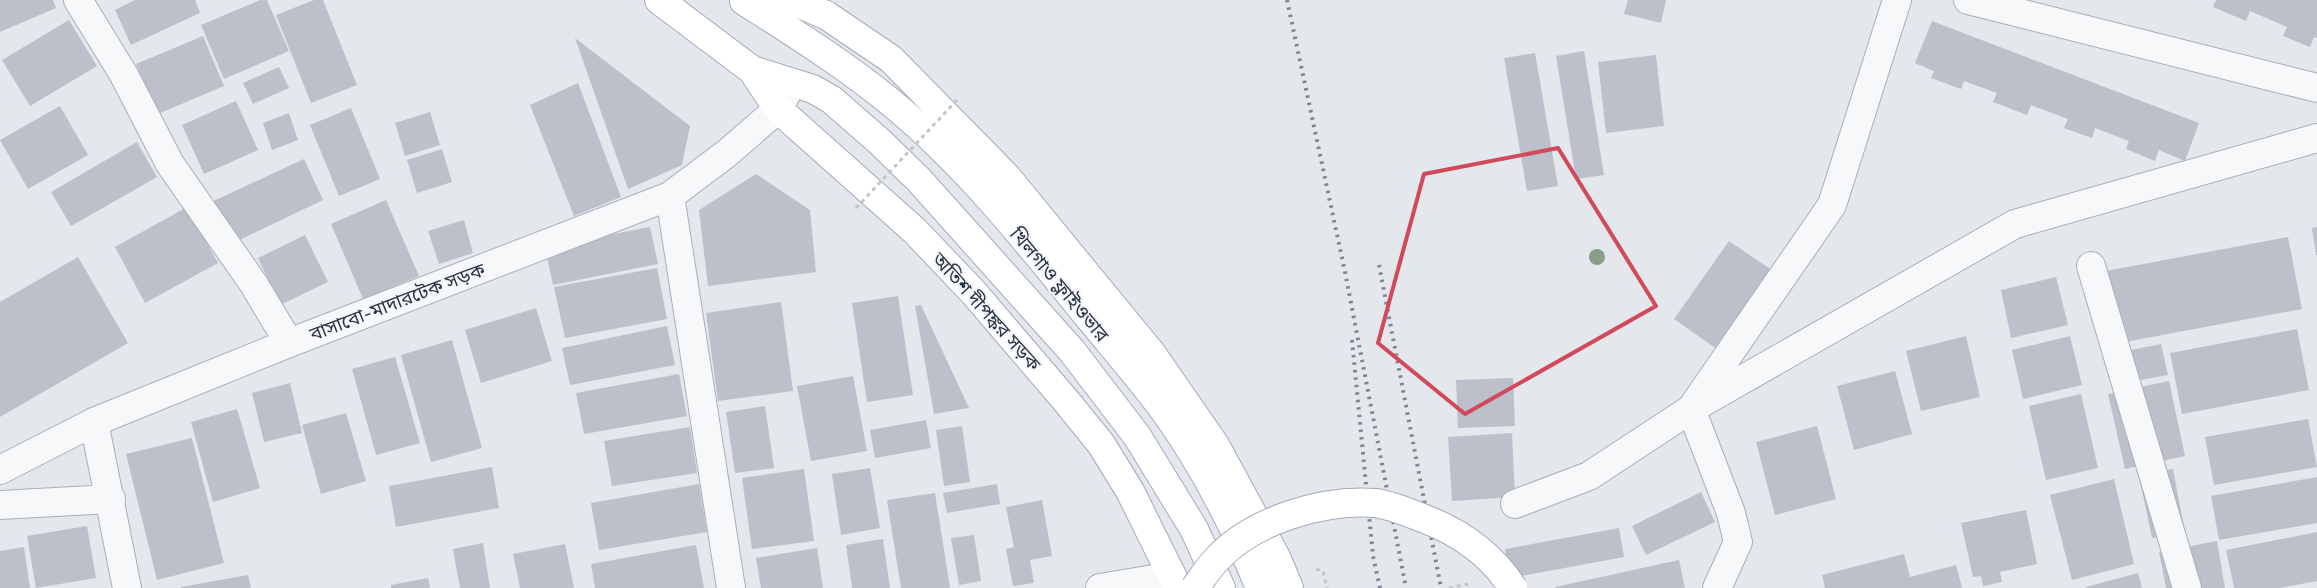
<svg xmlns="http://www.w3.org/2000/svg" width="2317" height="588" font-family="'Titillium Web','Noto Sans Bengali',sans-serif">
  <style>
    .building { fill: #bbc0ca }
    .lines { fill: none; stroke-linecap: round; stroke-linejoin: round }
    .minor-casing { stroke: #a9aeb7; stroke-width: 30 }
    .tertiary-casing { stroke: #a9aeb7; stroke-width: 30 }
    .primary-casing { stroke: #a3abb8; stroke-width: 30 }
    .path { stroke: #c2c5cb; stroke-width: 3; stroke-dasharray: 4 4; stroke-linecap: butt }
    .minor { stroke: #f7f8fa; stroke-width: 28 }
    .tertiary { stroke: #f7f8fa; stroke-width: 28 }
    .primary { stroke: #fff; stroke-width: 28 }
    .rail { stroke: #7d8696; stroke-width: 4; stroke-dasharray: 2.5 5; stroke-linecap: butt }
    .primary-bridge-casing { stroke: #a3abb8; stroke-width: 30; stroke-linecap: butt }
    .path-bridge { stroke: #c2c5cb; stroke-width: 3; stroke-dasharray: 4 4; stroke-linecap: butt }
    .primary-bridge { stroke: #fff; stroke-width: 28 }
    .tree { fill: #899d89 }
    .marked { fill: none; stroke: #d1495b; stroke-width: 4; stroke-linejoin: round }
    .labels { text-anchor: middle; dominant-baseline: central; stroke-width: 4.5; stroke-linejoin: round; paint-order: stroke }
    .street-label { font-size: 19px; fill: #2b3445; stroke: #f4f6f9 }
  </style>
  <rect width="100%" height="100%" fill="#e4e7ec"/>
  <!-- building -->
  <path class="building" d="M0,0H53L56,8L0,32Z
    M135,0H195L200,13L131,45L115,10Z
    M260,0H267L289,51L224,79L201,25Z
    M314,0H323L357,85L311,103L276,15Z
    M1628,0H1666L1661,23L1624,14Z
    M2216,0H2317V38L2314,37L2310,47L2283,36L2287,27L2250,11L2246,21L2213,7Z
    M69,20L97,66L30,106L2,60Z
    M1932,21L2199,123L2185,161L2159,150L2155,161L2126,149L2129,141L2095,128L2092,138L2064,128L2068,119L2031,105L2027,115L1993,102L1997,93L1964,81L1961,89L1931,78L1934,71L1915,63Z
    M203,36L224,86L158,114L136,64Z
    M575,38L690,126L682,165L628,189Z
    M1584,51L1604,175L1576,179L1556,56Z
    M1535,53L1558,186L1527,191L1504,58Z
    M1656,55L1664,126L1606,133L1598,62Z
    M279,67L289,88L253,104L243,83Z
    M578,83L621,197L574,216L530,105Z
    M236,101L258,150L204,174L182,125Z
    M60,106L88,155L28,189L0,140Z
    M351,108L380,179L339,196L310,125Z
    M430,112L440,145L405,156L395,123Z
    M289,113L298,140L272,150L263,123Z
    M137,142L157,177L71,226L51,192Z
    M442,149L452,182L417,193L407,160Z
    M304,159L323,200L227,246L207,204Z
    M756,174L810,210L816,272L708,286L699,210Z
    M386,200L419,276L363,299L331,224Z
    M187,207L218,263L145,303L115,247Z
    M464,220L473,253L439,264L428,231Z
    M650,227L658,264L553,285L545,247Z
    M2317,227V255H2316L2312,228Z
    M305,235L328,282L280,305L258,258Z
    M2288,237L2302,309L2109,345L2095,273Z
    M1729,241L1776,273L1721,352L1674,319Z
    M78,257L128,343L0,417V302Z
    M657,268L667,319L565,338L554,287Z
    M2056,277L2068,325L2011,338L2001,290Z
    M898,296L913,395L867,402L852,303Z
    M781,302L793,391L718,401L706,313Z
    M921,305L969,408L934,414L915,306Z
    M536,308L552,361L481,383L465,330Z
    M667,326L675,365L570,385L562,348Z
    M2297,329L2309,390L2182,414L2170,353Z
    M1966,336L1980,397L1921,411L1906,351Z
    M2070,336L2082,385L2023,399L2012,350Z
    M452,340L482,448L431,462L401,355Z
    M2161,344L2168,375L2113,385L2106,355Z
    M395,357L420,443L376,455L352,369Z
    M1895,371L1912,434L1854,450L1837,386Z
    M679,374L687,416L584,434L576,393Z
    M853,376L867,451L811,461L797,386Z
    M1513,378L1515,426L1458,428L1456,380Z
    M2169,381L2185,456L2125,469L2108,394Z
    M290,383L302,433L264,442L252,393Z
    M2081,394L2098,468L2046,480L2029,406Z
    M765,406L774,468L735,473L726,412Z
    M237,409L260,488L213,502L191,422Z
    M346,413L366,481L321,494L302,425Z
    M2308,419L2317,467L2214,485L2205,437Z
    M926,420L931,448L875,458L870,430Z
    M962,426L970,482L944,486L936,430Z
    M1817,426L1836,499L1775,515L1756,442Z
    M690,427L697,473L612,486L604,441Z
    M1512,433L1515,497L1452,501L1448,437Z
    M192,438L224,563L157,580L126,454Z
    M492,467L499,508L396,527L389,486Z
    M870,468L880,528L841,535L832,474Z
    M804,469L814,541L752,549L742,478Z
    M2173,469L2185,532L2152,538L2139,476Z
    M2317,477V523L2219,540L2211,496Z
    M2114,479L2134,564L2072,580L2050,495Z
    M699,484L707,532L599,550L591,503Z
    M997,484L1000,504L947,513L943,493Z
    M1701,492L1715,522L1646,555L1632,526Z
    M935,493L950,588H901L887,500Z
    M1042,500L1052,556L1030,560L1034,583L1013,586L1006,549L1014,547L1006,507Z
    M2026,510L2037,564L2000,572L2002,582L1983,586L1981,576L1973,577L1961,523Z
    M87,526L96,578L36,588L27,536Z
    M1619,528L1624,557L1510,578L1505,549Z
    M2317,532V581L2280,588H2234L2226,550Z
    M974,535L981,581L959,585L951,538Z
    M883,539L890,588H852L846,545Z
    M2217,541L2225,588H2166L2159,552Z
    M483,543L490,588H460L453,549Z
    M565,544L574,588H520L513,554Z
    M696,545L704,588H595L591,564Z
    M24,547L30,588H0V551Z
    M817,548L823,588H761L756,558Z
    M1904,554L1910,577L1956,565L1962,588H1825L1822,575Z
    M1679,560L1685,588H1555V587Z
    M2138,573L2142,588H2086V587Z
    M248,575L251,588H181V587Z
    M428,578L430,588H391V585Z"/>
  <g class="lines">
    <defs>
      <path id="minor" d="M78,0L124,75L170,164L253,283L289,343
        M1968,0L2317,88
        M670,196L731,588
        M2091,266L2187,588
        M94,422L127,588
        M1515,504L1589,476L1691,409L1832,205L1897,0
        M0,505L111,499
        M1100,588L1172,576
        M1717,588L1738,542L1731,513L1691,409L2015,224L2317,138"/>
      <path id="tertiary" d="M0,470L94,422L289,343L670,196L726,154L778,109L789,89"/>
      <path id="primary" d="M659,0L752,70L813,89L832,100L880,142L919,180L1072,351L1137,436L1194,529L1221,588
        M744,0L795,2L826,15L891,59L1006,176L1152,354L1215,445L1277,559L1289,588
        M744,1C796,34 847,66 894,105C969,167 1030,245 1091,320C1114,348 1139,377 1161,406C1202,462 1234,524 1260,588
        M752,70L778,109L915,231L974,293L1067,402L1101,444L1130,491L1178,588"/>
    </defs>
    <!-- minor casing -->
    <use href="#minor" class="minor-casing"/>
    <!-- tertiary casing -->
    <use href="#tertiary" class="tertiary-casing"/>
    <!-- primary casing -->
    <use href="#primary" class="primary-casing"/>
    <!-- path -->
    <path class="path" d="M1316,569L1323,571L1327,588
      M1449,588L1468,584"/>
    <!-- minor -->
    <use href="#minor" class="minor"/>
    <!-- tertiary -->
    <use href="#tertiary" class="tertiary"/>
    <!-- primary -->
    <use href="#primary" class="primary"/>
    <!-- rail -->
    <path class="rail" d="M1287,0L1345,272L1406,588
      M1379,265L1441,588
      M1352,340L1373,556L1380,588"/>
    <defs>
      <path id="primary-bridge" d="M1195,588C1202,578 1209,567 1218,558C1254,520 1323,499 1375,503C1392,505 1409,513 1425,519C1461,533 1492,555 1513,588"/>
    </defs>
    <!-- primary-bridge casing -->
    <use href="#primary-bridge" class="primary-bridge-casing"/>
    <!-- path-bridge -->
    <path class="path-bridge" d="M856,208L957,100"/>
    <!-- primary-bridge -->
    <use href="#primary-bridge" class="primary-bridge"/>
  </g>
  <!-- trees -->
  <circle class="tree" cx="1597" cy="257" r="8"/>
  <!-- marked area -->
  <path class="marked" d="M1558,148L1656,306L1465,414L1378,343L1424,174Z"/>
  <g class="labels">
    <!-- street labels -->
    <g class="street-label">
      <text transform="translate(1060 284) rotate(50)">খিলগাও ফ্লাইওভার</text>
      <text transform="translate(397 301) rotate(-21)">বাসাবো-মাদারটেক সড়ক</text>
      <text transform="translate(987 311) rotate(48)">অতিশ দীপঙ্কর সড়ক</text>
    </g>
  </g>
</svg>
